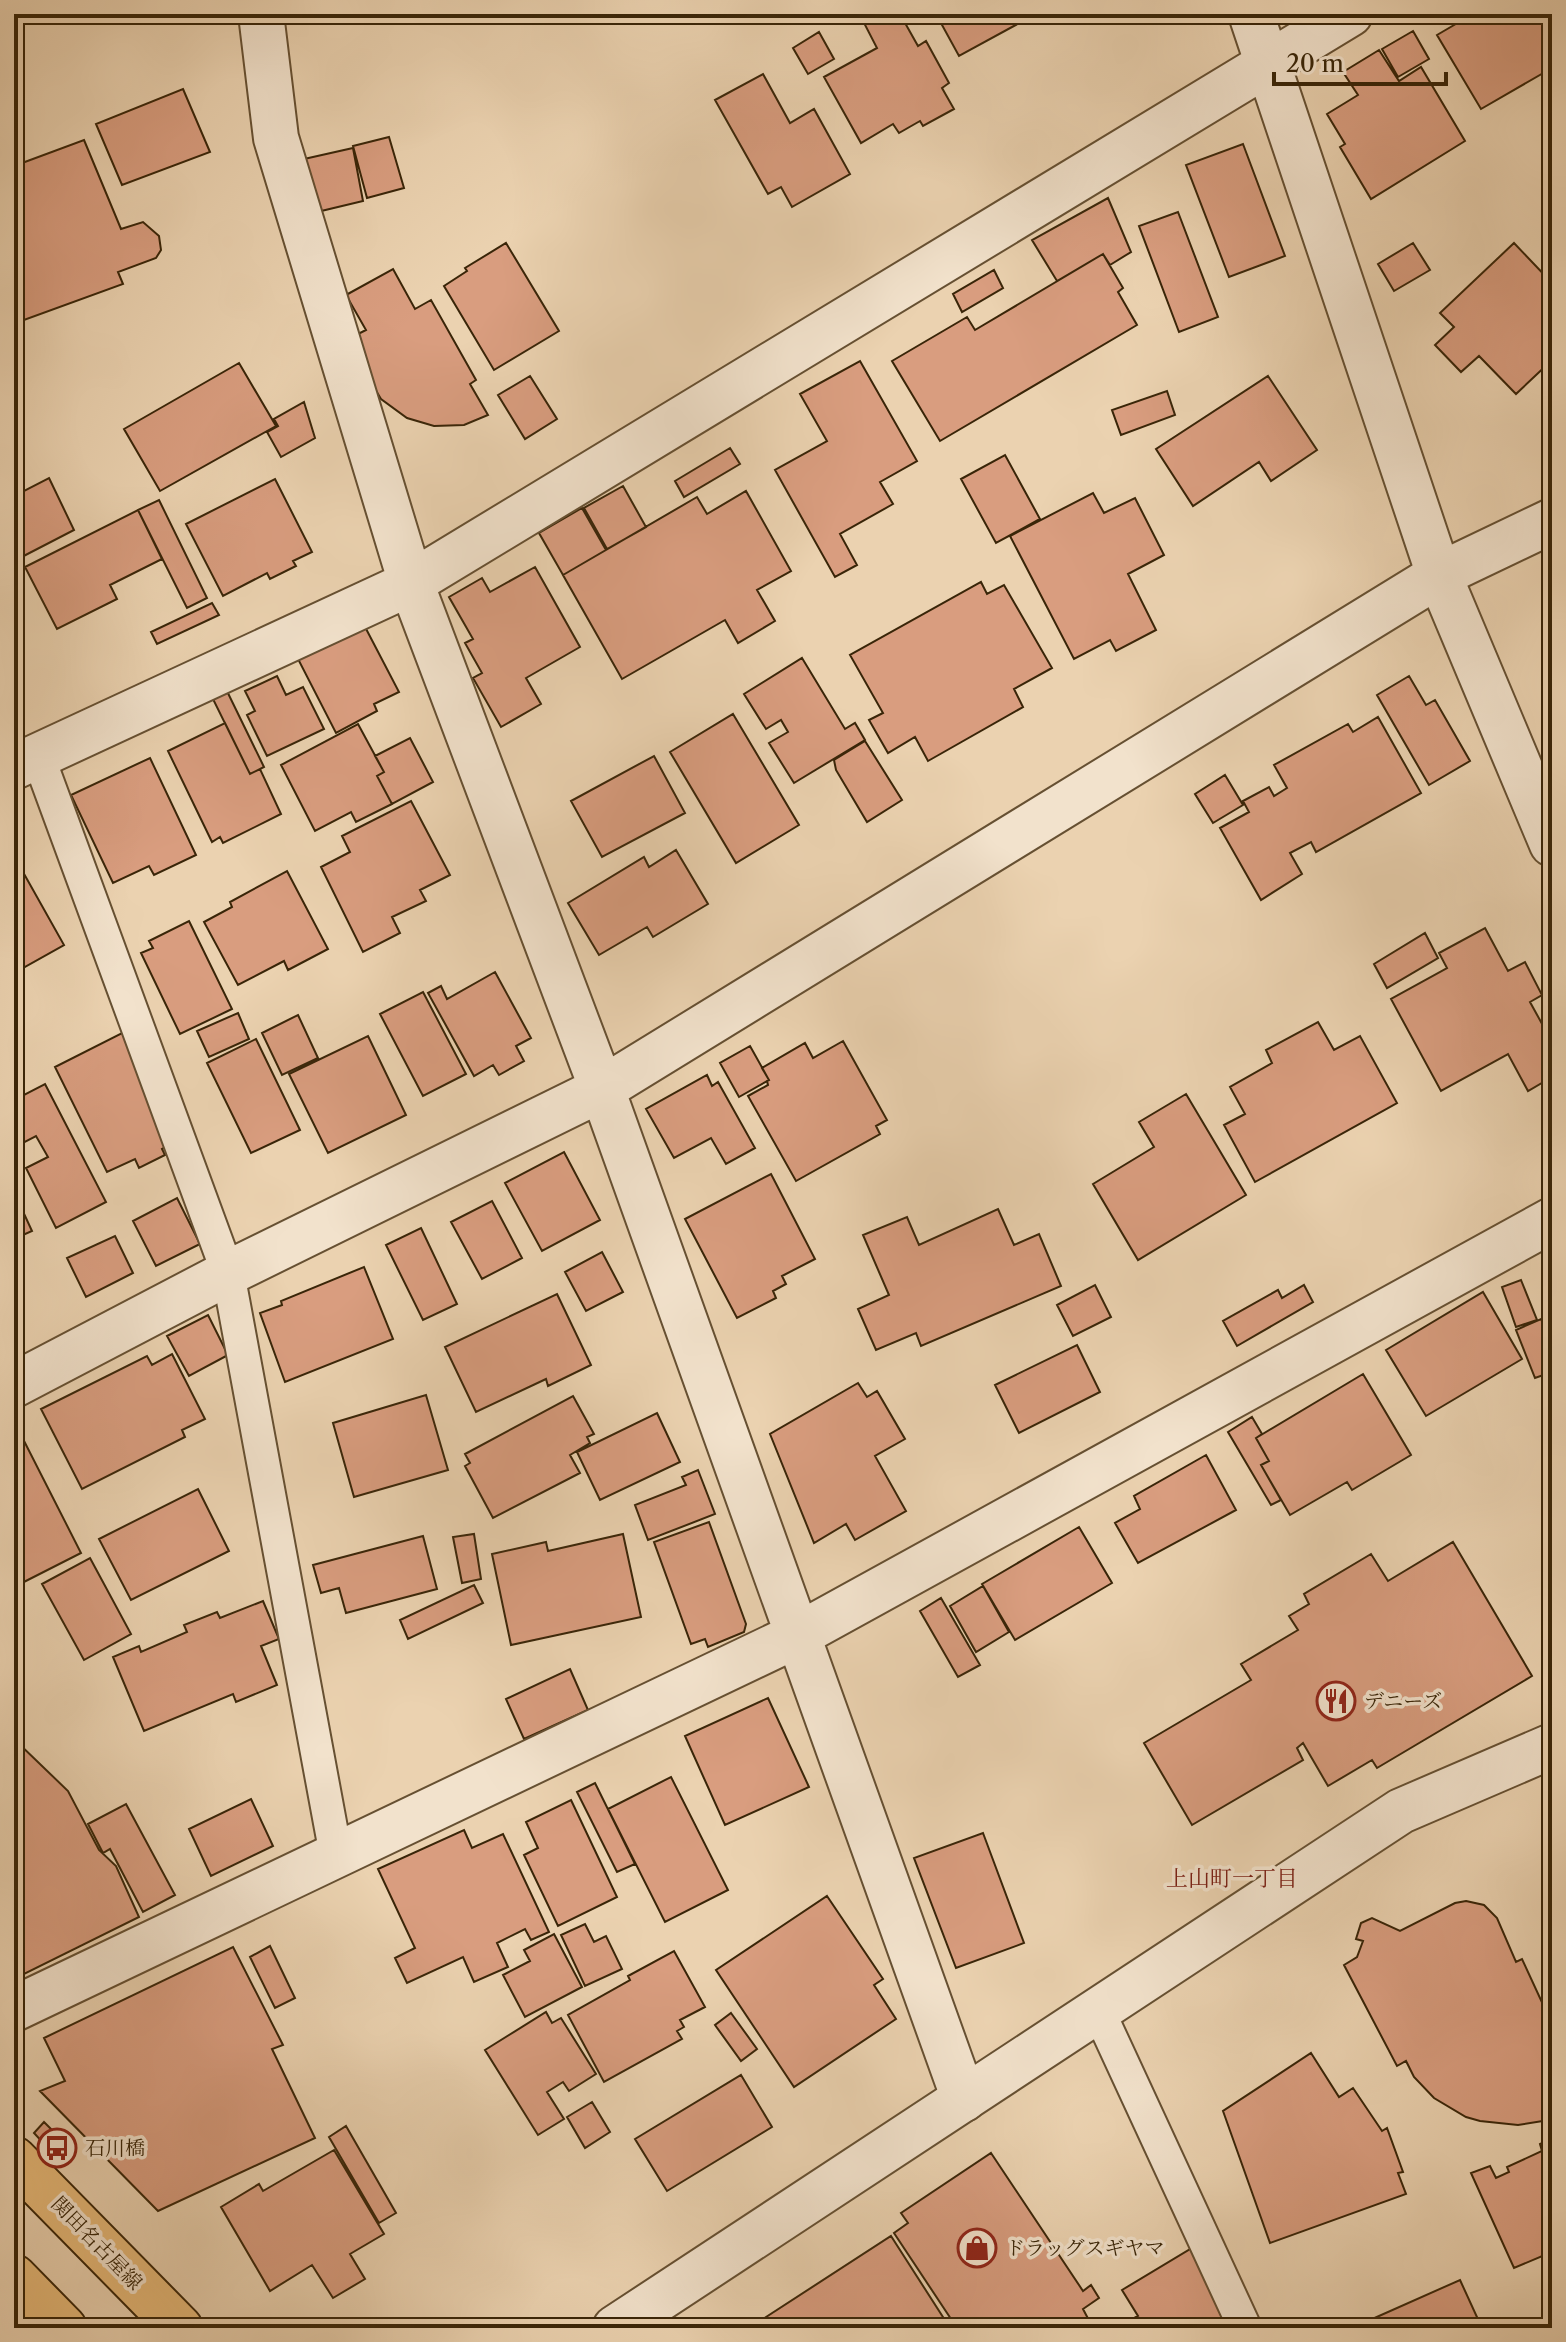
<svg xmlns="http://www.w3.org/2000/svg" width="1566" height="2342" font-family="'Libre Caslon Text','Noto Serif JP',serif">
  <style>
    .building { fill: #d99d7f; stroke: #392508; stroke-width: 2 }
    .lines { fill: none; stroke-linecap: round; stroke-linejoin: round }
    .service-casing { stroke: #665032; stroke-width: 36 }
    .minor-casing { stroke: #665032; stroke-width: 48 }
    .tertiary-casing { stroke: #665032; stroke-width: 48 }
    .primary-casing { stroke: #392508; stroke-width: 48 }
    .service { stroke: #f2e2cc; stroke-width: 32 }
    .minor { stroke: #f2e2cc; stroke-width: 44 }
    .tertiary { stroke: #f2e2cc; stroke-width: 44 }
    .primary { stroke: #e6b978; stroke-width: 44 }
    .labels { text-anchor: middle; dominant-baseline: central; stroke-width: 7; stroke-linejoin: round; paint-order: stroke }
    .poi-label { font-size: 20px; fill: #392508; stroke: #f2e2cc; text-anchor: start }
    .street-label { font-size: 20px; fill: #392508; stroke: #f2e2cc }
    .neighbourhood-label { font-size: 22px; fill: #7a1f14; stroke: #f2e2cc }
  </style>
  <rect width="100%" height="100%" fill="#ebd2b0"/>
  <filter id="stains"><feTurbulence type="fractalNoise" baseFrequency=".0025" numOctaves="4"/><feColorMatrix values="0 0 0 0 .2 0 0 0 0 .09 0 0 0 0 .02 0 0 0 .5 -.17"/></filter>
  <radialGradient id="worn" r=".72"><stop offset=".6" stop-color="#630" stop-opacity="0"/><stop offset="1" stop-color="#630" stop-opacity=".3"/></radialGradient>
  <!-- building -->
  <path class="building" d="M875,14H880L882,18L889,14H900L918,46L926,41L949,83L942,88L954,109L923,126L920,121L899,133L893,124L861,143L824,77L877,48L863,21Z
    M936,14H1033L1034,15L959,56Z
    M1473,14H1552V68L1481,109L1437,35Z
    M1413,31L1429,59L1398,77L1382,49Z
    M819,32L834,59L808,74L793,48Z
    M1379,50L1399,81L1421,67L1465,141L1371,199L1340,147L1345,144L1327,114L1358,95L1343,72Z
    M763,74L790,123L814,109L850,174L792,207L781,187L768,194L715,100Z
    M183,89L210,152L122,185L96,124Z
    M389,137L404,188L367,198L353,146Z
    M84,140L121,229L143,222L159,236L161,250L156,258L118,272L123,284L21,321L17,337L14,338V166Z
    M1243,144L1285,256L1229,277L1186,165Z
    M353,148L363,201L317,212L304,159Z
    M1108,198L1131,252L1110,265L1103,254L1057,281L1032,240Z
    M1178,212L1218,317L1179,332L1139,226Z
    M506,243L559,331L494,370L444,286L467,271L465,268Z
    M1413,243L1430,270L1394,291L1378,264Z
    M1514,243L1552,283V360L1516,394L1479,356L1461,372L1435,345L1454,327L1440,313Z
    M1103,254L1123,288L1118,292L1137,325L940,441L892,361L967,317L975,330Z
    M393,269L415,309L431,300L476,380L470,384L488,415L464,425L434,426L407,418L381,399L372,384L356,335L366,330L346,295Z
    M994,270L1003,288L962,312L953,294Z
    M860,361L917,461L880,482L893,504L840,534L857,565L835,577L775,470L827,441L800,394Z
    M239,363L276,426L160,491L124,429Z
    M530,376L557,419L525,439L498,395Z
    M1268,376L1317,450L1271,481L1259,462L1193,506L1156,449Z
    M1167,391L1175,415L1121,435L1112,410Z
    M304,402L315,438L281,457L267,432L278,426L274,419Z
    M730,448L740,464L684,497L675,481Z
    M1005,455L1040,519L996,543L961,479Z
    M49,478L74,530L14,561V496Z
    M275,479L312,552L293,561L296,566L270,579L267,573L223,596L186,524Z
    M623,486L646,527L607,549L584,508Z
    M746,491L791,571L757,590L775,621L738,643L725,620L622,679L563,575L697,497L707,514Z
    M1093,493L1104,513L1135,498L1164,555L1128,574L1156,630L1116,651L1110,640L1074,659L1010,536Z
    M159,500L207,598L187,608L138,510Z
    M582,508L606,550L563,575L539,533Z
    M138,510L162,559L110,585L117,599L57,629L25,567Z
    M535,567L580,647L526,678L541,704L501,727L473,678L482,673L465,643L473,639L449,597L482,578L490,592Z
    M981,582L987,594L1004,585L1052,668L1014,689L1023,707L928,761L915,737L888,753L869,720L883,713L850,655Z
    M212,603L219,615L157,644L151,632Z
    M363,623L399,692L374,704L377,711L336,733L297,657Z
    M802,658L845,729L855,723L865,740L794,783L769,743L788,732L781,720L766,729L744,694Z
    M277,676L286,695L303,687L324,729L267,756L247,715L255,711L245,691Z
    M1409,676L1426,705L1435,700L1470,761L1429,785L1377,695Z
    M224,685L264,767L250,774L210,693Z
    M733,714L799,825L736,863L670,752Z
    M1378,717L1421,793L1316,852L1311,842L1290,853L1302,874L1261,900L1220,828L1249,812L1243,801L1269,787L1274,796L1287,788L1274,765L1348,724L1353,732Z
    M225,723L250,774L260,769L281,814L223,843L220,837L212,842L168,751Z
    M358,724L384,772L377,776L392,804L356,822L351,812L315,831L281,765Z
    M410,738L433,782L392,804L377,776L384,772L375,756Z
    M865,741L902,800L867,822L836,770L834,760Z
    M654,756L685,813L602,857L571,801Z
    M150,758L196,855L154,875L149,866L113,883L71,795Z
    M1225,775L1243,805L1213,823L1195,794Z
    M411,801L450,875L420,890L426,901L392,917L400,933L363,952L321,867L350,852L342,836Z
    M676,850L708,904L653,937L647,927L599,955L568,903L644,857L649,867Z
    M14,856L64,945L14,973Z
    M287,871L328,949L288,970L284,961L238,985L204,922L232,907L230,902Z
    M189,921L232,1009L180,1034L141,953L153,948L149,941Z
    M1485,928L1508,971L1525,962L1542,995L1530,1002L1552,1042V1077L1528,1091L1508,1054L1441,1091L1391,999L1447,968L1439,953Z
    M1425,933L1438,958L1387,988L1374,964Z
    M495,972L531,1038L516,1046L524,1061L499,1075L493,1065L474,1076L428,993L441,986L447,999Z
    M423,992L466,1074L423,1096L380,1014Z
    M238,1013L249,1039L209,1057L197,1031Z
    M298,1015L318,1058L282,1075L262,1033Z
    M1318,1022L1334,1050L1360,1036L1397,1103L1255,1182L1224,1125L1245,1114L1230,1087L1272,1063L1266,1050Z
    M130,1029L185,1137L162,1149L165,1155L139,1168L135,1159L107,1172L55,1067Z
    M368,1036L406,1115L328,1153L289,1074Z
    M256,1039L300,1130L251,1153L207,1063Z
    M843,1041L887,1120L876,1126L880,1134L796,1181L748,1096L768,1085L767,1081L769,1080L762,1068L805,1043L813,1058Z
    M750,1046L769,1080L739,1097L720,1063Z
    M707,1075L712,1086L718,1082L755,1148L726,1164L711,1138L674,1158L646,1109Z
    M45,1084L106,1202L56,1228L26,1168L48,1157L36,1136L19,1145L14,1136V1100Z
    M1186,1094L1246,1195L1138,1260L1093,1184L1154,1147L1139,1122Z
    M564,1152L600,1220L542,1251L505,1183Z
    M771,1174L815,1259L782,1276L786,1284L773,1291L776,1298L737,1318L685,1219Z
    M14,1192L32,1231L14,1239Z
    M177,1198L200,1244L156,1266L133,1221Z
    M492,1201L522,1258L482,1279L451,1222Z
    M998,1209L1014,1245L1039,1234L1061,1286L921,1346L916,1333L876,1350L858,1309L889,1295L863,1235L907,1217L919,1245Z
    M421,1228L457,1304L423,1320L386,1245Z
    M115,1236L133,1273L86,1297L67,1258Z
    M602,1252L623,1292L586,1311L565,1272Z
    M364,1267L393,1339L285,1382L260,1313L282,1305L281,1301Z
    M1521,1280L1537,1320L1516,1327L1502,1287Z
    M1095,1285L1111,1317L1073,1336L1057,1305Z
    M1304,1285L1313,1302L1237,1346L1223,1321L1278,1290L1282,1298Z
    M1483,1292L1522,1359L1426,1416L1386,1350Z
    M557,1294L591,1365L548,1386L546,1379L476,1412L445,1347Z
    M208,1315L228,1355L189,1376L167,1336Z
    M1541,1319L1552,1347V1372L1535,1378L1516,1330Z
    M1077,1345L1100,1392L1019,1433L995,1385Z
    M172,1354L205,1419L182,1430L185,1437L82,1489L41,1409L147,1356L152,1365Z
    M1363,1374L1411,1455L1352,1490L1347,1482L1290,1515L1261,1465L1269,1461L1256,1438Z
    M858,1383L867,1397L877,1391L905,1439L875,1456L906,1511L855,1540L846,1524L814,1543L770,1434Z
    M426,1395L448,1470L354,1497L333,1423Z
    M573,1396L594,1434L587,1437L590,1443L570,1455L580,1473L493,1518L465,1466L470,1463L465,1454Z
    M657,1413L680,1462L600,1500L577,1452Z
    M1252,1417L1262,1434L1256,1438L1269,1461L1261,1465L1281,1500L1271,1505L1228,1432Z
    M20,1433L81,1553L14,1587V1436Z
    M1206,1455L1236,1510L1138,1563L1115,1523L1140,1509L1134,1496Z
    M698,1470L715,1514L648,1540L635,1505L686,1485L682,1477Z
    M198,1489L229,1551L131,1600L99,1539Z
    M709,1522L746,1624L744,1632L708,1647L705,1639L691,1644L654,1542Z
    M1079,1527L1112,1583L1015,1640L982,1584Z
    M474,1534L481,1579L462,1583L453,1537Z
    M623,1534L641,1617L511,1645L492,1554L546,1542L548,1551Z
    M423,1536L437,1589L346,1613L339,1588L321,1593L313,1565Z
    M1453,1542L1532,1676L1377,1768L1372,1760L1328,1786L1303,1743L1297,1748L1303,1760L1192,1825L1144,1743L1251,1680L1241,1664L1298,1630L1289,1616L1309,1604L1304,1594L1371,1554L1388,1581Z
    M90,1558L131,1634L84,1660L42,1584Z
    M474,1585L483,1603L408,1639L400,1620Z
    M983,1586L1009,1632L976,1652L950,1606Z
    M941,1598L980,1665L958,1677L920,1611Z
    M263,1601L279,1639L261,1646L277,1685L236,1702L233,1694L144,1731L113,1657L139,1646L141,1652L187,1632L184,1625L217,1612L220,1618Z
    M570,1669L588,1710L524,1739L506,1699Z
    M768,1698L809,1787L725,1825L685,1736Z
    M14,1739L68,1791L99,1850L116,1866L139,1917L14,1979Z
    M671,1777L728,1890L665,1922L608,1809Z
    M595,1783L635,1864L617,1872L577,1792Z
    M251,1799L273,1846L211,1876L189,1829Z
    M571,1800L617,1897L558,1926L524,1855L538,1848L526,1822Z
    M126,1804L175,1895L143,1912L110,1849L103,1853L88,1824Z
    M464,1830L472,1848L503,1834L549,1932L531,1940L525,1929L497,1943L508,1967L474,1982L463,1957L407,1983L395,1958L415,1948L378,1869Z
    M983,1833L1024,1943L956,1968L914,1858Z
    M827,1896L883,1979L874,1985L896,2019L794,2087L716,1970Z
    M1466,1901L1484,1905L1497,1918L1516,1962L1522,1959L1552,2024V2119L1549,2120L1518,2125L1480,2121L1466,2117L1434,2098L1414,2077L1406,2061L1397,2066L1344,1965L1357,1957L1363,1941L1356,1939L1361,1923L1372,1918L1400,1931L1455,1903Z
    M585,1924L594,1942L606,1936L622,1969L585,1986L561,1935Z
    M554,1934L582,1987L525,2017L503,1975L530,1961L524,1950Z
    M270,1946L295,1998L275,2008L250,1957Z
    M233,1947L283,2045L272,2049L315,2138L158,2211L40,2091L65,2081L44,2038Z
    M674,1951L705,2007L680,2020L684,2027L677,2031L682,2039L604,2082L568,2015L630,1980L628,1976Z
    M546,2012L552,2023L561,2018L596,2074L569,2091L563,2082L547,2092L564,2119L538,2135L485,2050Z
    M731,2013L757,2049L741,2061L715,2025Z
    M1311,2053L1339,2097L1353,2088L1382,2131L1387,2128L1403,2172L1398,2173L1406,2194L1270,2243L1223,2111Z
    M741,2075L772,2127L667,2191L635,2139Z
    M592,2102L610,2132L585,2148L567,2117Z
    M44,2122L68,2146L57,2158L34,2133Z
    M346,2126L396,2213L379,2223L329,2137Z
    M1552,2138V2263L1547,2254L1514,2268L1471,2173L1490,2166L1496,2178L1509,2172L1507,2167L1542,2151L1540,2144Z
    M334,2150L384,2234L350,2254L365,2279L333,2298L312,2265L270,2291L221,2207L259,2184L263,2191Z
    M991,2153L1083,2291L1091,2285L1099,2298L1083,2309L1093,2328H957L894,2233L908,2223L901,2213Z
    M891,2236L950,2328H749Z
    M1192,2248L1230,2328H1116L1138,2316L1122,2290Z
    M1460,2280L1482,2328H1352Z"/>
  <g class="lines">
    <defs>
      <path id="service" d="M38,756L228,1273L336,1855
        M1098,2010L1245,2328"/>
      <path id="minor" d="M261,14L276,138L411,583L602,1089L964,2099
        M1251,14L1439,575L1552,844
        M14,767L411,583L1350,14
        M14,1385L228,1273L602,1089L1439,575L1552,521
        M14,2009L798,1635L1552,1220"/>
      <path id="tertiary" d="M615,2328L1401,1811L1552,1746"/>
      <path id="primary" d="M14,2159L180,2328
        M14,2277L64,2328"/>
    </defs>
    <!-- service casing -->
    <use href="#service" class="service-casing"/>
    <!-- minor casing -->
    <use href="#minor" class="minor-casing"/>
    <!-- tertiary casing -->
    <use href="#tertiary" class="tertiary-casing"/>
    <!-- primary casing -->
    <use href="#primary" class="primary-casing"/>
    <!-- service -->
    <use href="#service" class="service"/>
    <!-- minor -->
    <use href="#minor" class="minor"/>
    <!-- tertiary -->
    <use href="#tertiary" class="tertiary"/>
    <!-- primary -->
    <use href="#primary" class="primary"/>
  </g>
  <!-- icons -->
  <defs>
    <symbol id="restaurant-ring" viewBox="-11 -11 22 22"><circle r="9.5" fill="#f2e2cc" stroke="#8f2418" stroke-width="1.5"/><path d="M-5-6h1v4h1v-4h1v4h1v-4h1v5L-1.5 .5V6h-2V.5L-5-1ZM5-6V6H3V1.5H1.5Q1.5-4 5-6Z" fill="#8f2418"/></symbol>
    <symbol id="bus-ring" viewBox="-11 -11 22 22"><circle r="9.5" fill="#f2e2cc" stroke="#8f2418" stroke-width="1.5"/><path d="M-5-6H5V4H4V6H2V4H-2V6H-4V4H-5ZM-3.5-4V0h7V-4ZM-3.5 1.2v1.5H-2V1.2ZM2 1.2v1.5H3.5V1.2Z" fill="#8f2418"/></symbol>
    <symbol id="shop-ring" viewBox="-11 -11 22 22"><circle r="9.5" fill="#f2e2cc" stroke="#8f2418" stroke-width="1.5"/><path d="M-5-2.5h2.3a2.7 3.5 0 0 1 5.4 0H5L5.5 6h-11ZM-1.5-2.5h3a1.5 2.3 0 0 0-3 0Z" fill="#8f2418"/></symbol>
  </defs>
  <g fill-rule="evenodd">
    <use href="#restaurant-ring" x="1314" y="1679" width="44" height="44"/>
    <use href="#bus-ring" x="35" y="2126" width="44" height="44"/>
    <use href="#shop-ring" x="955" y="2226" width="44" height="44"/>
  </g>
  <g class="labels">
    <!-- poi labels -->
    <g class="poi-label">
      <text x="1364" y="1701">デニーズ</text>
      <text x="85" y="2148">石川橋</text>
      <text x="1005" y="2248">ドラッグスギヤマ</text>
    </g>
    <!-- street labels -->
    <g class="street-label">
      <text transform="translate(97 2243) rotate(46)">関田名古屋線</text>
    </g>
    <!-- neighbourhood labels -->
    <g class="neighbourhood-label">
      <text x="1232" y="1878">上山町一丁目</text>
    </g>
  </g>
  <!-- margin -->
  <rect width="1566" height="2342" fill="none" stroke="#ebd2b0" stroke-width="48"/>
  <rect x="16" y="16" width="1534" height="2310" fill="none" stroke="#392508" stroke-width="4"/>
  <rect x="24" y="24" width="1518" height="2294" fill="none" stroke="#392508" stroke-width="2"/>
  <!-- scale -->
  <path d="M1274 72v12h172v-12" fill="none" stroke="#392508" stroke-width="4"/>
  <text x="1286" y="72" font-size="24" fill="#392508" stroke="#f2e2cc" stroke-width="6" paint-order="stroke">20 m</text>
  <rect width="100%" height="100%" filter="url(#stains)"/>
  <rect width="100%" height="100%" fill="url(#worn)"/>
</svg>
